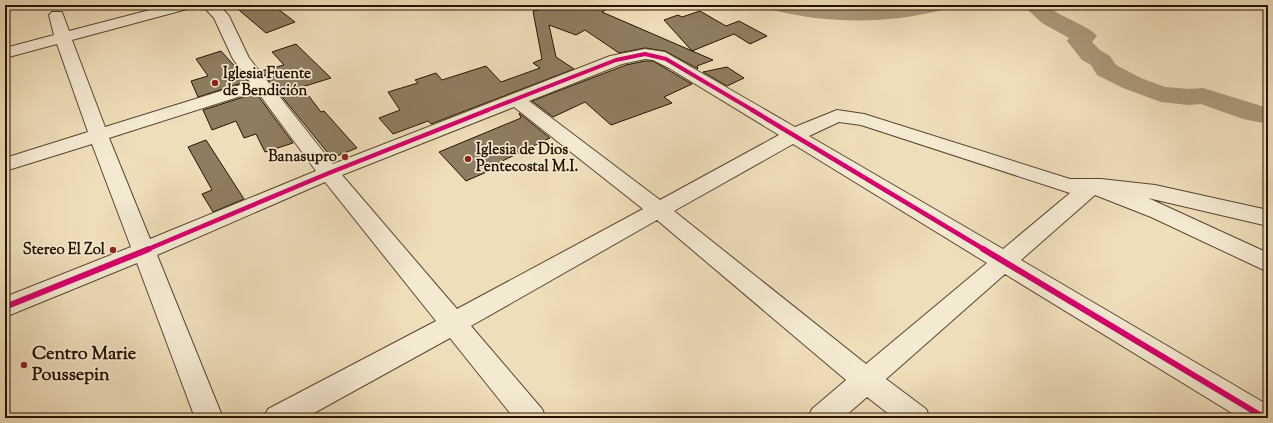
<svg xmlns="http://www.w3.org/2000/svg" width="1273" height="423" font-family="'Sorts Mill Goudy',serif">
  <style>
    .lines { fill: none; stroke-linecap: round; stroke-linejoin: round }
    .river { fill: #aa997a; fill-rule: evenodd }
    .building { fill: #8e7d60; stroke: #261400 }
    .minor-casing { stroke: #58462e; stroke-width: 2 }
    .minor { fill: #f4ead2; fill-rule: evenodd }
    .cycleway-far2-casing { stroke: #f4ead2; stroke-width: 6 }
    .cycleway-far1-casing { stroke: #f4ead2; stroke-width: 7 }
    .cycleway-casing { stroke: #f4ead2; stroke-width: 8 }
    .cycleway-far2 { stroke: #d6006c; stroke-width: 4 }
    .cycleway-far1 { stroke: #d6006c; stroke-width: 4.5 }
    .cycleway { stroke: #d6006c; stroke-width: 6 }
    .poi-dot { fill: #8f2418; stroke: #f4ead2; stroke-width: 1.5 }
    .labels { text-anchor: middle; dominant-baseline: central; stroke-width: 3.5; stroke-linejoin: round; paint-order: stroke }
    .poi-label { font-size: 15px; font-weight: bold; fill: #261400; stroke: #f4ead2; text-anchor: start }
    .near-poi-label { font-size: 18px; font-weight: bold; fill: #261400; stroke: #f4ead2; text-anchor: start }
  </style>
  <rect width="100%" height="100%" fill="#eedeb9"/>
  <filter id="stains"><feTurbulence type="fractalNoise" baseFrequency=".005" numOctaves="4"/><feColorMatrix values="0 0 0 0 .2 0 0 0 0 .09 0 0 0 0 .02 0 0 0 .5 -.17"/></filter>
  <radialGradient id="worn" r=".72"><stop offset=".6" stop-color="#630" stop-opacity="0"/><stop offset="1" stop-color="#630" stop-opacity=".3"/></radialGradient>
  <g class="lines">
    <!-- river -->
    <path class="river" d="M770,5L858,7L945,5L942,10C886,24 829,24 773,10Z
      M1028,5H1050V8C1062,17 1090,27 1097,36L1092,42L1100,50L1110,56L1116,65L1141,78L1165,87L1189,89L1203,88L1268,108V124L1243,119L1201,104L1189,105L1161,102L1123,88L1097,75L1091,65L1082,60L1067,41L1069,38L1042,23L1028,10Z"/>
  </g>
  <!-- building -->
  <path class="building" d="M233,5H273L295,22L266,33Z
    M545,5H614L602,12L713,60L697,66L698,69L665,51L645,48L619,53L585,30L576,35L549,25L556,57L574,69L431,124L428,121L393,134L379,118L400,110L388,92L418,83L415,80L436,73L442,80L486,66L501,82L540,68L533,63L542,59L533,11L542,9Z
    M700,11L726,26L739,21L767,36L750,44L734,34L692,51L664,20L678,15L682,17Z
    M296,44L331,78L302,87L321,112L324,111L357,148L332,158L261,71L284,65L272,52Z
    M221,51L248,81L198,97L191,81L208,76L196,59Z
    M645,61H653L692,84L664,97L672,103L611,125L585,102L553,117L532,101L626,65Z
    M727,67L744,78L727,86L703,72Z
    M256,93L293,143L265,152L256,134L244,138L236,121L212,130L203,110Z
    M519,113L550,138L496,164L498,167L466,181L439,152L521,118Z
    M206,140L244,199L213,212L202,194L212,190L188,147Z"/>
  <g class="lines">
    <defs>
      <path id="minor" d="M169,5H194L191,8L72,40L105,127L250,82L233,59L214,18L202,5H219L229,16L249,58L333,164L610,56L645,49L665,52L795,127L837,110L864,114L1070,179H1101L1155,185L1268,210V226L1148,198L1268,253V272L1151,217L1095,195L1021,260L1268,405V418H1240L1005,274L886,379L926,409L930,418H894L867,397L843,418H808L812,409L846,380L657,220L471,326L542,409L546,418H514L450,338L305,418H264L268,409L436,321L325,182L157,255L223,418H195L137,263L5,317V297L131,247L92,144L5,171V158L88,132L57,44L5,58V48L54,35L49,15L52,12H62L69,31ZM645,59L653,60L669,68L779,135L660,200L529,101L622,64ZM257,91L316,171L150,239L109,138ZM514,107L643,209L457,309L342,175ZM839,122L861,125L1070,193L1003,249L809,136ZM793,144L987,263L866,364L674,211Z"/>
    </defs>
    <!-- minor casing -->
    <use href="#minor" class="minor-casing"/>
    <!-- minor -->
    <use href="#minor" class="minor"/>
    <defs>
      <path id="cycleway-far2" d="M485,111L616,60L645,54L666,59L754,111"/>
      <path id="cycleway-far1" d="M752,110L985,250
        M146,250L329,173L488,110"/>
      <path id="cycleway" d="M983,249L1265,418
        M5,307L149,249"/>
    </defs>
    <!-- cycleway-far2 casing -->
    <use href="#cycleway-far2" class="cycleway-far2-casing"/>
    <!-- cycleway-far1 casing -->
    <use href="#cycleway-far1" class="cycleway-far1-casing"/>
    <!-- cycleway casing -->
    <use href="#cycleway" class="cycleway-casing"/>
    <!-- cycleway-far2 -->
    <use href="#cycleway-far2" class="cycleway-far2"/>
    <!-- cycleway-far1 -->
    <use href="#cycleway-far1" class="cycleway-far1"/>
    <!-- cycleway -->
    <use href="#cycleway" class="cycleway"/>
  </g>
  <!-- markers -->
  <g class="poi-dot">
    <circle cx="215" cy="83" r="4"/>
    <circle cx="345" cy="157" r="4"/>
    <circle cx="468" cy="159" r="4"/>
    <circle cx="113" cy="250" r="4"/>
    <circle cx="24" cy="365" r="4"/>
  </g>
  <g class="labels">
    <!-- poi labels -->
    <g class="poi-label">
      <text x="223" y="74">Iglesia Fuente<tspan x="223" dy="17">de Bendición</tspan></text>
      <text x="476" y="150">Iglesia de Dios<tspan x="476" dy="17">Pentecostal M.I.</tspan></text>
      <text x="337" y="157" text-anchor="end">Banasupro</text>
      <text x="105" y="250" text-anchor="end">Stereo El Zol</text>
    </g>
    <!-- near-poi labels -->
    <g class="near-poi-label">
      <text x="32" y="355">Centro Marie<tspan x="32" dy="21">Poussepin</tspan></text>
    </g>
  </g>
  <!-- margin -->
  <rect width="1273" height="423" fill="none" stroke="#eedeb9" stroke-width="20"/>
  <rect x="6" y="6" width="1261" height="411" fill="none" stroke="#261400" stroke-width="2"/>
  <rect x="10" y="10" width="1253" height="403" fill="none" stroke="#261400"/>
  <rect width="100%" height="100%" filter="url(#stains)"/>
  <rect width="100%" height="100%" fill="url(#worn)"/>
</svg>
